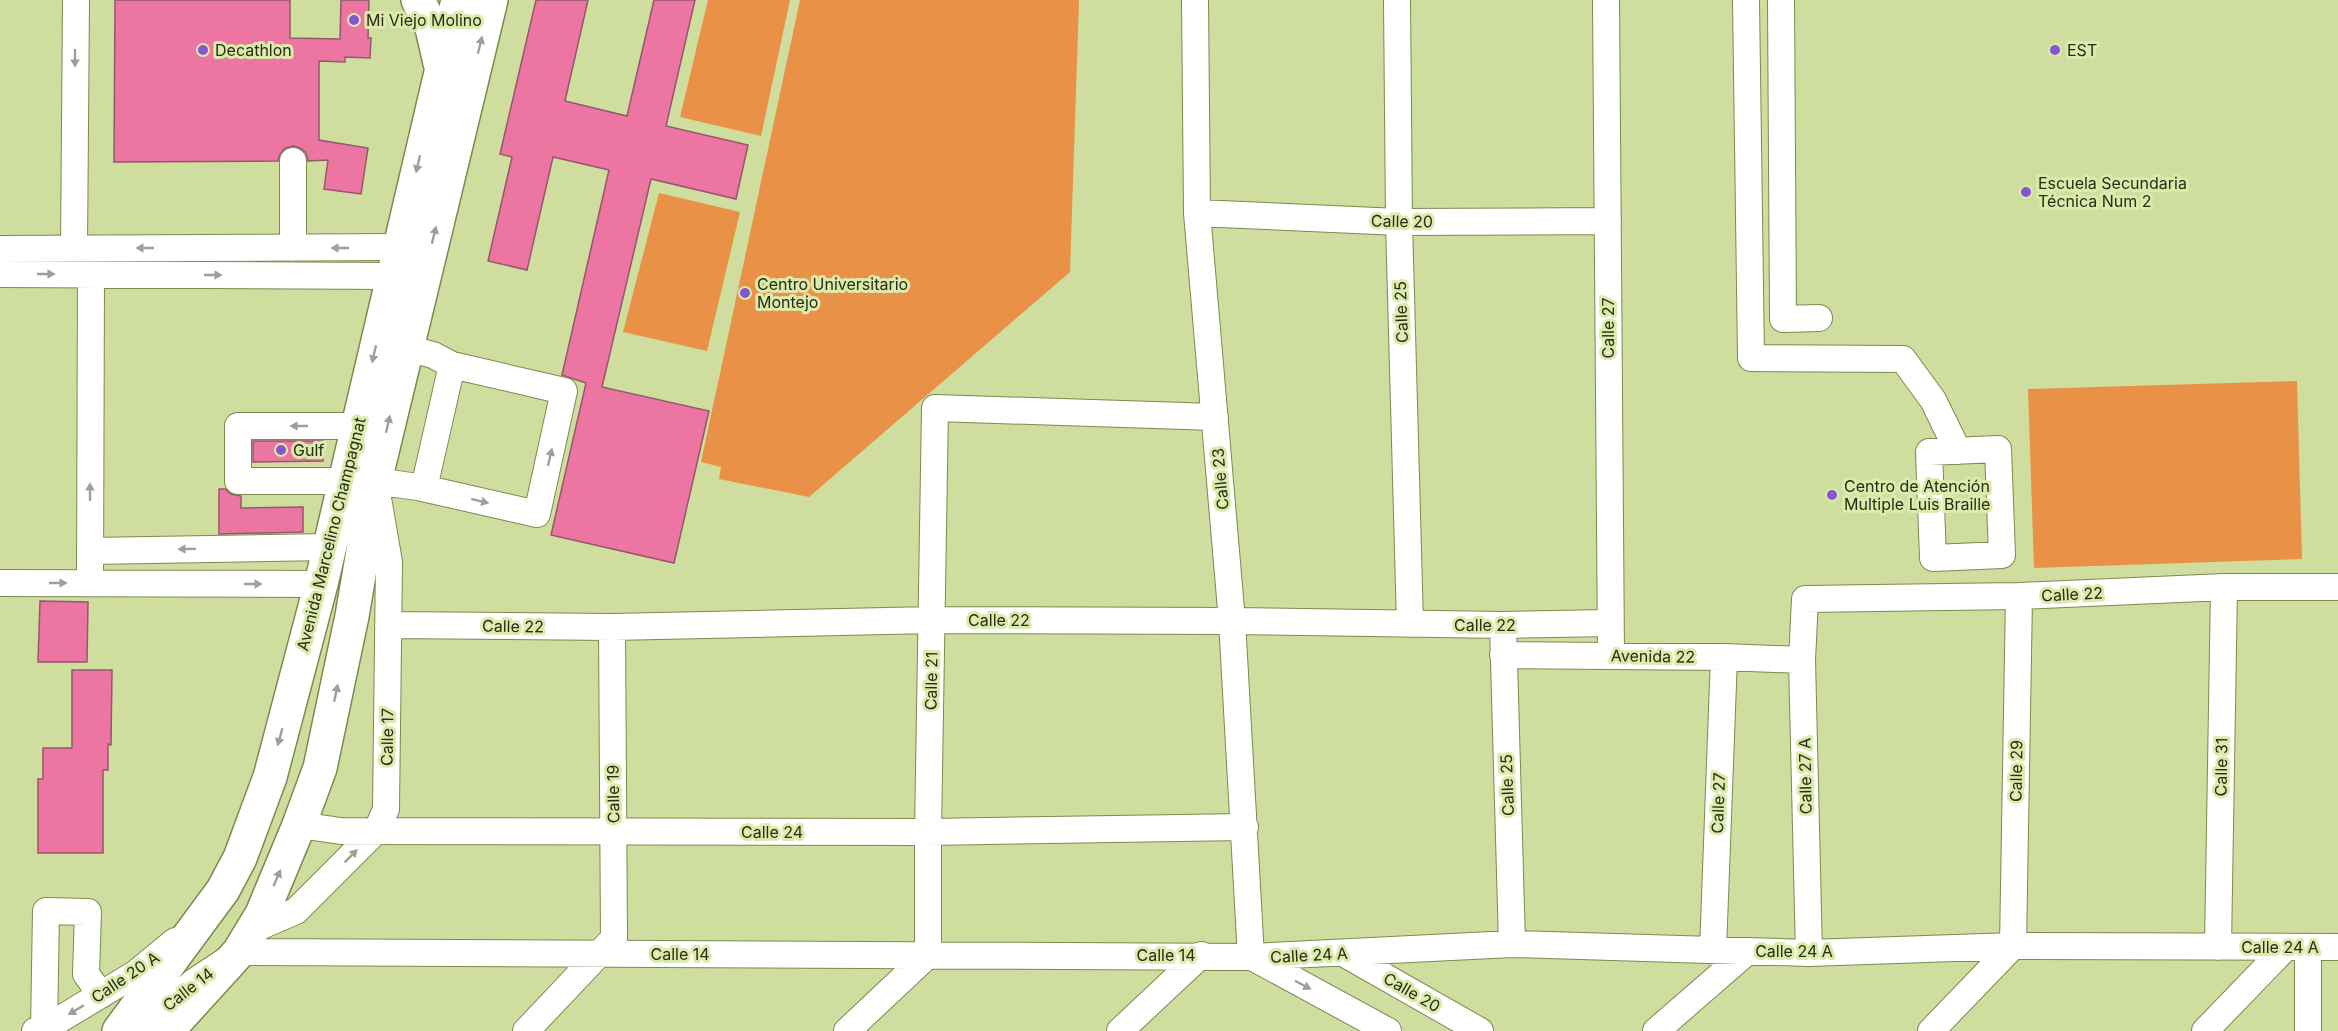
<svg xmlns="http://www.w3.org/2000/svg" width="2338" height="1031" font-family="Inter,sans-serif">
  <style>
    .green { fill: #e99147 }
    .building { fill: #ec75a1; stroke: #93586c; stroke-width: 1.5 }
    .lines { fill: none; stroke-linecap: round; stroke-linejoin: round }
    .minor-casing { stroke: #7e894f; stroke-width: 28 }
    .major-casing { stroke: #7e894f; stroke-width: 36 }
    .minor { stroke: #fff; stroke-width: 26 }
    .major { stroke: #fff; stroke-width: 33 }
    .oneway { fill: #9ea095 }
    .poi-dot { fill: #8556cf; stroke: #dceaac; stroke-width: 2 }
    .labels { text-anchor: middle; dominant-baseline: central; stroke-width: 6; stroke-linejoin: round; paint-order: stroke }
    .poi-label { font-size: 16px; fill: #282d14; stroke: #dceaac; text-anchor: start }
    .street-label { font-size: 16px; fill: #282d14; stroke: #dceaac }
  </style>
  <rect width="100%" height="100%" fill="#cfdd9f"/>
  <!-- green -->
  <path class="green" d="M708,0H790L761,136L680,117Z
    M800,0H1079L1070,272L809,497L719,479L721,467L701,462Z
    M659,193L740,212L707,351L623,332Z
    M2297,381L2302,559L2034,568L2028,389Z"/>
  <!-- building -->
  <path class="building" d="M115,0H290V38L340,39L341,0H369L368,38H371L370,58L345,57V62L319,61V140L368,148L361,194L324,189L328,160L308,161L306,153L300,148L294,146L285,148L280,154L278,161L114,162Z
    M536,0H588L565,101L627,116L654,0H695L666,126L748,145L736,199L651,179L602,387L709,411L674,563L551,535L586,383L562,375L609,170L553,157L527,270L488,261L512,157L500,154Z
    M253,441H323V461L253,462Z
    M219,489H225L231,494L241,496V508L303,507V532L219,534Z
    M40,601L88,602L87,662H38Z
    M72,670H112L111,745L108,744V770H103V853H38V779H43V748H72Z"/>
  <g class="lines">
    <defs>
      <path id="minor" d="M76,0L74,249L91,274L90,583
        M1195,0L1197,213L1232,621L1251,957
        M1397,0L1399,222L1410,624
        M1606,0L1611,655
        M1746,0L1751,358L1903,359L1933,400L1958,451
        M1781,0L1783,319L1819,318
        M1197,213L1399,222L1608,221
        M293,248V161
        M0,249L399,247
        M0,274L392,276
        M1998,449L2002,555L1933,558L1929,452Z
        M344,481H238V426H357
        M424,488L452,365
        M90,551L329,547
        M0,583L321,584
        M388,625L612,627L932,620L1232,621L1503,625L1610,623
        M1503,625L1512,944
        M1503,655L1724,657L1802,660
        M299,825L341,831L928,832L1245,827
        M252,930L296,911L377,830L386,809L389,562L375,481L418,487L537,514L564,391L452,365L433,355L406,348
        M2218,947L2224,587
        M1713,950L1724,657
        M1343,953L1480,1031
        M1809,953L1802,660L1805,599L2019,596L2224,587H2338
        M1252,957L1388,1031
        M44,1029L46,911L88,912L86,974L101,995
        M35,1031L44,1029L135,974L175,941
        M136,1031L195,981L239,952L1251,957L1512,944L1809,953L2013,946L2338,947
        M526,1031L614,938L612,627
        M847,1031L928,955V832L935,408L1215,417
        M1120,1031L1201,955
        M1656,1031L1748,951
        M1931,1031L2013,946L2019,596
        M2205,1031L2286,947
        M2308,1031V947"/>
      <path id="major" d="M418,0L432,28L440,63
        M119,1031L223,890L240,858L270,777L321,584L458,0
        M167,1031L239,952L262,914L299,825L320,768L352,616L375,481L491,0"/>
    </defs>
    <!-- minor casing -->
    <use href="#minor" class="minor-casing"/>
    <!-- major casing -->
    <use href="#major" class="major-casing"/>
    <!-- minor -->
    <use href="#minor" class="minor"/>
    <!-- major -->
    <use href="#major" class="major"/>
  </g>
  <!-- one-way arrows -->
  <defs><path id="oneway-solid" d="M-6-.8H1V-3.2L6.5 0L1 3.2V.8H-6Z" transform="scale(1.5)"/></defs>
  <g class="oneway">
    <use href="#oneway-solid" transform="translate(480 45) rotate(-76)"/>
    <use href="#oneway-solid" transform="translate(75 58) rotate(90)"/>
    <use href="#oneway-solid" transform="translate(418 164) rotate(103)"/>
    <use href="#oneway-solid" transform="translate(434 235) rotate(-76)"/>
    <use href="#oneway-solid" transform="translate(145 248) rotate(180)"/>
    <use href="#oneway-solid" transform="translate(340 248) rotate(180)"/>
    <use href="#oneway-solid" transform="translate(46 274)"/>
    <use href="#oneway-solid" transform="translate(213 275)"/>
    <use href="#oneway-solid" transform="translate(374 354) rotate(103)"/>
    <use href="#oneway-solid" transform="translate(388 424) rotate(-77)"/>
    <use href="#oneway-solid" transform="translate(299 426) rotate(-180)"/>
    <use href="#oneway-solid" transform="translate(550 457) rotate(-77)"/>
    <use href="#oneway-solid" transform="translate(90 492) rotate(-90)"/>
    <use href="#oneway-solid" transform="translate(480 501) rotate(13)"/>
    <use href="#oneway-solid" transform="translate(187 549) rotate(179)"/>
    <use href="#oneway-solid" transform="translate(58 583)"/>
    <use href="#oneway-solid" transform="translate(253 584)"/>
    <use href="#oneway-solid" transform="translate(336 693) rotate(-78)"/>
    <use href="#oneway-solid" transform="translate(280 737) rotate(105)"/>
    <use href="#oneway-solid" transform="translate(351 856) rotate(-45)"/>
    <use href="#oneway-solid" transform="translate(277 878) rotate(-67)"/>
    <use href="#oneway-solid" transform="translate(1303 985) rotate(28)"/>
    <use href="#oneway-solid" transform="translate(76 1010) rotate(149)"/>
  </g>
  <!-- markers -->
  <g class="poi-dot">
    <circle cx="354" cy="20" r="6"/>
    <circle cx="203" cy="50" r="6"/>
    <circle cx="2055" cy="50" r="6"/>
    <circle cx="2026" cy="192" r="6"/>
    <circle cx="745" cy="293" r="6"/>
    <circle cx="281" cy="450" r="6"/>
    <circle cx="1832" cy="495" r="6"/>
  </g>
  <g class="labels">
    <!-- poi labels -->
    <g class="poi-label">
      <text x="366" y="20">Mi Viejo Molino</text>
      <text x="215" y="50">Decathlon</text>
      <text x="2067" y="50">EST</text>
      <text x="2038" y="183">Escuela Secundaria<tspan x="2038" dy="18">Técnica Num 2</tspan></text>
      <text x="757" y="284">Centro Universitario<tspan x="757" dy="18">Montejo</tspan></text>
      <text x="293" y="450">Gulf</text>
      <text x="1844" y="486">Centro de Atención<tspan x="1844" dy="18">Multiple Luis Braille</tspan></text>
    </g>
    <!-- street labels -->
    <g class="street-label">
      <text transform="translate(1402 221) rotate(1)">Calle 20</text>
      <text transform="translate(1401 312) rotate(-92)">Calle 25</text>
      <text transform="translate(1608 328) rotate(-90)">Calle 27</text>
      <text transform="translate(1220 479) rotate(-95)">Calle 23</text>
      <text transform="translate(331 534) rotate(-76)">Avenida Marcelino Champagnat</text>
      <text transform="translate(2072 594) rotate(-3)">Calle 22</text>
      <text x="999" y="620">Calle 22</text>
      <text x="1485" y="625">Calle 22</text>
      <text transform="translate(513 626) rotate(1)">Calle 22</text>
      <text transform="translate(1653 656) rotate(1)">Avenida 22</text>
      <text transform="translate(931 681) rotate(-89)">Calle 21</text>
      <text transform="translate(387 737) rotate(-89)">Calle 17</text>
      <text transform="translate(2221 767) rotate(-89)">Calle 31</text>
      <text transform="translate(2016 771) rotate(-89)">Calle 29</text>
      <text transform="translate(1805 776) rotate(-91)">Calle 27 A</text>
      <text transform="translate(1507 785) rotate(-92)">Calle 25</text>
      <text transform="translate(613 794) rotate(-91)">Calle 19</text>
      <text transform="translate(1718 803) rotate(-88)">Calle 27</text>
      <text x="772" y="832">Calle 24</text>
      <text x="2280" y="947">Calle 24 A</text>
      <text x="1794" y="951">Calle 24 A</text>
      <text x="680" y="954">Calle 14</text>
      <text x="1166" y="955">Calle 14</text>
      <text transform="translate(1309 955) rotate(-3)">Calle 24 A</text>
      <text transform="translate(125 977) rotate(-34)">Calle 20 A</text>
      <text transform="translate(188 989) rotate(-38)">Calle 14</text>
      <text transform="translate(1412 992) rotate(30)">Calle 20</text>
    </g>
  </g>
</svg>
